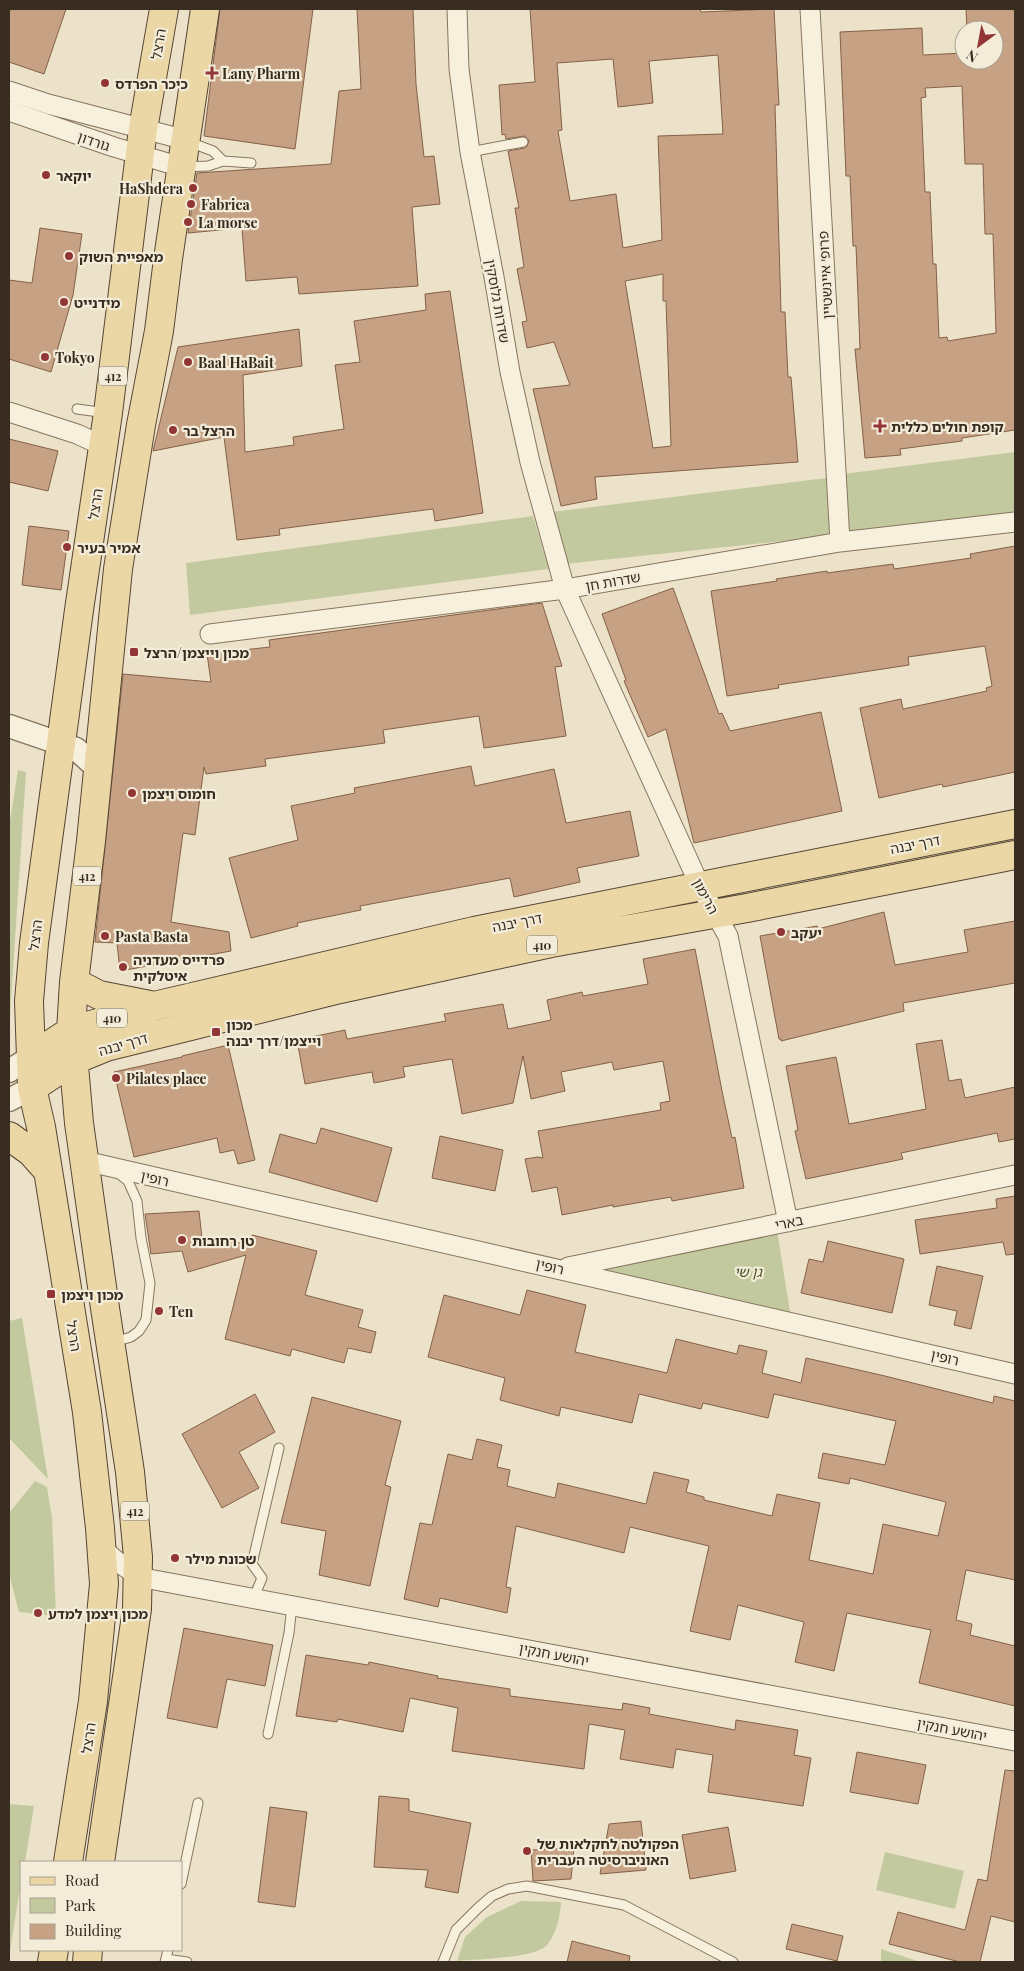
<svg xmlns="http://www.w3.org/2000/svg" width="1024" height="1971" font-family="'Playfair Display','Noto Sans Hebrew',serif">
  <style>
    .green { fill: #c3c99e }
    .building { fill: #c6a183; stroke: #846147; fill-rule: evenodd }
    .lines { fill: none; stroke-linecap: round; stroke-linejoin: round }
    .service-casing { stroke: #87755f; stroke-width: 11 }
    .minor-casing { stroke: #87755f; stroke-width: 21 }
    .tertiary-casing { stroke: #87755f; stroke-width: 25 }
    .primary-casing { stroke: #543; stroke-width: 30 }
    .service { stroke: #f7f0dd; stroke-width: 9 }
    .minor { stroke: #f7f0dd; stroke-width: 19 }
    .tertiary { stroke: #f7f0dd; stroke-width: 22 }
    .primary { stroke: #ebd7a6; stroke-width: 28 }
    .poi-dot { fill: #913634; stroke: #f3ecd9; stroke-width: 2 }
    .labels { text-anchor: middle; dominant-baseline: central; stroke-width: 4.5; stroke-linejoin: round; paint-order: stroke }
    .shield { fill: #f3ecd9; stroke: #716659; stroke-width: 1 }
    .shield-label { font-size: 12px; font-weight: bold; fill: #392d22 }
    .street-label { font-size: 14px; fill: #392d22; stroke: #f3ecd9 }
    .poi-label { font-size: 14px; font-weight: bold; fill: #392d22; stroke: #f3ecd9; text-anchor: start }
    .park-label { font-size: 14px; font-style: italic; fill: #48532a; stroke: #f3ecd9 }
  </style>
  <rect width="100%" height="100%" fill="#ece2ca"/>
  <!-- green -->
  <path class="green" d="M1015,452V514L847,536L843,474Z
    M826,478L831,536L564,564L552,512Z
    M533,516L549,569L190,615L186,563Z
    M18,770L26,772L9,1032V827Z
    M777,1230L791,1318L587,1269Z
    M22,1318L48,1479L9,1438V1321Z
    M35,1481L47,1487L52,1518L56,1616L19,1612L9,1574V1513Z
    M9,1804L34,1806L25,1862H21V1882L9,1957Z
    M885,1852L964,1871L955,1909L876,1890Z
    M521,1901L561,1902C560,1917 557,1933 547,1945C534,1959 476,1959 457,1961L465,1937L487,1917Z
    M881,1949L920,1962H881Z"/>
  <!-- building -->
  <path class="building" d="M9,9H66L44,74L9,62Z
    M220,9H313L295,149L204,136Z
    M357,9H413L416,84L424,157L434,156L440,204L412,207L418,286L299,294L297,277L246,281L242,228L188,233L197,173L331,164L339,91L361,89Z
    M530,9H700L701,12L774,9L779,105H775L781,312H785L788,377H791L798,462L595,477L597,499L561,506L533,389L570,385L554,342L527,348L522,322L527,321L517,269L524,267L515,208H519L508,151L525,148L527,146L529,141L525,136L506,139L505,134L502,135L499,85L535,82ZM718,55L723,134L658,136L662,240L623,248L616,194L570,201L558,131L562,130L557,63L613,59L618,107L653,103L649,61ZM663,274V301H666L671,446L653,448L625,281Z
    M966,9H1015V430L962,438V441L900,449L901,455L865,458L855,349H860L858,296L856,246H853L850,176H846L840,32L922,28L923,55L964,53V60H994V30H967ZM962,86L965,164H983L985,234H993L996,333L948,341L947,337L939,338L936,264H933L930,192H925L921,98L926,97L925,88Z
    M40,228L82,234L73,295L51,372L9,359V280L32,283Z
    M450,291L483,513L435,521L433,509L279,529L280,535L237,540L224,437L153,451L178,347L299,329L302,366L243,375L245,452L294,445L293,437L344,429L335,365L360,362L354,321L426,310L425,294Z
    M9,439L58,451L48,491L9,482Z
    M29,526L69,531L61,590L22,585Z
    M1015,546V772L943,787L942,784L879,798L860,708L901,699L903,709L987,691L986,688L992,686L985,646L908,657L909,665L778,685L779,688L727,696L711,591L777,581L776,579L827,571V573L893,564L894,569L971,558L970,554Z
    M673,588L719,714L722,713L730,731L821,712L842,811L694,843L666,729L648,737L624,681L626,680L602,614Z
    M542,603L562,666L555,667L566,736L484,748L479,716L383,730L385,743L265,759L266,766L206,774L204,767L195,835L183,833L171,922L229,932L231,951L120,971L117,943L95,942L123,674L211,682L207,654L270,647L269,640Z
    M471,766L475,786L554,769L566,823L630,811L639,856L577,868L580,882L514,897L510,878L360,906L361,910L297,923L298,926L251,938L229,858L298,840L291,806L355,793L354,788Z
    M884,912L895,965L968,952L964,930L1015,921V983L903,1003L904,1011L781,1041V1039H779L760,936L817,926L818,929Z
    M695,949L722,1091L732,1138L735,1137L744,1188L672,1201L671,1197L613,1207V1205L562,1215L557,1187L532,1192L525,1159L538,1157L543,1158L538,1131L661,1110L660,1103L670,1101L663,1061L614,1070L612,1062L561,1072L565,1091L531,1099L523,1056L513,1103L462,1114L452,1059L403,1067L405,1077L374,1083L372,1072L305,1084L297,1040L345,1030L347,1039L446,1021L444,1014L503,1004L508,1029L551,1020L547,1000L582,992L583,996L648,984L643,959Z
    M942,1040L949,1081L961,1079L965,1098L1015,1087V1139L999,1142L997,1133L901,1153L903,1159L806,1179L795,1131L798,1130L786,1066L836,1057L849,1124L926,1109L916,1044Z
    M228,1045L255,1160L238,1164L234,1150L220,1153L217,1138L134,1157L114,1072L182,1057V1056Z
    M321,1128L392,1148L377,1202L269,1172L280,1134L316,1144Z
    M440,1136L503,1150L495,1191L432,1178Z
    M1015,1196V1254L1006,1255L1003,1242L920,1254L915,1220L997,1208L996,1199Z
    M199,1211L202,1238L249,1244L252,1235L317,1251L305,1295L363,1310L358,1327L376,1332L371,1353L348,1348L344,1363L292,1349L290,1356L225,1339L246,1255L188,1272L182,1251L151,1254L145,1214Z
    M828,1241L904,1259L892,1313L801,1293L809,1259L823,1262Z
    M937,1266L983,1276L971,1329L954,1325L957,1311L929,1305Z
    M527,1290L586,1305L575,1352L667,1373L676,1339L737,1354L739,1345L767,1351L762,1373L801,1383L806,1358L885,1376L993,1403L994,1396L1015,1401V1580L966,1570L956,1620L972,1624L970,1635L1015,1646V1706L919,1683L931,1630L847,1613L834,1671L795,1662L804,1622L738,1605L730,1640L690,1631L709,1546L630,1527L624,1553L516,1526L506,1587L511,1588L507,1613L440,1598L438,1607L404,1599L420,1523L432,1525L448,1454L472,1460L477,1439L502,1445L497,1467L510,1470L507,1486L555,1498L558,1483L646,1504L654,1472L689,1480L686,1492L704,1497V1500L772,1516L777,1494L820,1503L809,1560L873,1574L883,1524L938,1536L946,1502L850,1478L849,1484L818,1478L823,1453L885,1465L896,1421L774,1394L768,1418L703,1403L701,1409L639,1394L632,1423L561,1407L559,1416L500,1400L505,1378L428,1357L444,1295L520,1315Z
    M255,1394L275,1432L239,1452L259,1488L222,1508L182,1434Z
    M312,1397L401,1421L385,1485L391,1487L370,1586L319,1575L326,1531L281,1523Z
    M184,1628L273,1645L265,1686L227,1679L217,1728L167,1718Z
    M306,1655L368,1665L369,1662L438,1676L437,1678L510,1689V1696L622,1710L623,1703L650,1708L649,1714L735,1730L736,1720L798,1730L794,1755L811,1758L803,1806L708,1792L713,1755L676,1749L673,1768L620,1759L625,1730L589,1724L584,1769L452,1751L458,1708L410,1698L403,1732L338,1719L337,1722L296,1716Z
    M857,1752L926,1765L918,1804L850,1792Z
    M1005,1770L1015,1771V1922L991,1916L980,1962H960L889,1944L898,1912L965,1930L978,1879L987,1881Z
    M379,1796L409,1799V1811L471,1823L458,1893L425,1887L428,1870L374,1867Z
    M270,1807L307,1812L295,1907L258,1902Z
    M641,1821L646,1870L600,1874L609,1824Z
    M728,1827L736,1871L690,1879L682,1835Z
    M574,1848L571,1879L533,1881L531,1850Z
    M792,1924L843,1936L837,1961L786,1949Z
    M572,1941L630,1956L629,1962H567Z"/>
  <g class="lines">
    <defs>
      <path id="service" d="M189,142L213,151L223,161
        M470,152L523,142
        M184,167L208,166L223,161L251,163
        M77,409L106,413
        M114,1342L131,1337L139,1331L146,1320L150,1283L141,1238L137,1201L128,1181L119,1174
        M254,1597L262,1578L252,1564L279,1448
        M268,1734L289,1633L292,1605
        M181,1884L198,1803
        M166,1959L187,1962
        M165,1962L168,1950
        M443,1962L456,1930L478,1908L492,1896L508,1889L527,1886L624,1905L733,1962"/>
      <path id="minor" d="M457,9L459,69L470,152L494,277L510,372L530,462L565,589L700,886L728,936L788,1222
        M810,9L840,542
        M9,91L48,104L186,140
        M9,111L114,147L181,167
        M9,412L77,434L103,446
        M210,634L565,589L840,542L1015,522
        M85,1161L1015,1374
        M568,1267L1015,1175
        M102,1548C116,1561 130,1573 149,1579L1015,1741"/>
      <path id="tertiary" d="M9,726L76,749L98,769
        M9,1071L31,1057
        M9,1100L32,1088"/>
      <path id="primary" d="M74,982L99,995L150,1005
        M31,1057L71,1031L154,1006L474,931L1015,824
        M32,1088L74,1060L106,1047L340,989L551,943L747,908L1015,855
        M9,1136L31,1152L48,1171
        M68,1862L93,1701L104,1584L100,1528L87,1412L41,1127L32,1088L31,1057L29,1001L34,943L79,610L108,413L143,129L164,9
        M100,1862L137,1609L138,1557L130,1472L105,1308L79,1123L71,1031L74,982L91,841L118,569L141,425L159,331L168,259L205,9
        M52,1962L54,1950
        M87,1962L88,1950"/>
    </defs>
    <!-- service casing -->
    <use href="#service" class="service-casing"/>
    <!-- minor casing -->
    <use href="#minor" class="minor-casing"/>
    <!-- tertiary casing -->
    <use href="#tertiary" class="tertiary-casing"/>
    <!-- primary casing -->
    <use href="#primary" class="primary-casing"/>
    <!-- service -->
    <use href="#service" class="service"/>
    <!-- minor -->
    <use href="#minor" class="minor"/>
    <!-- tertiary -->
    <use href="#tertiary" class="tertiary"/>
    <!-- primary -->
    <use href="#primary" class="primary"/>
  </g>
  <!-- markers -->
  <g class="poi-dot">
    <path d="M209.5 65.5h5v5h5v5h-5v5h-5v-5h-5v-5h5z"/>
    <circle cx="105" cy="83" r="5"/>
    <circle cx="46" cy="175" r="5"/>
    <circle cx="193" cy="188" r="5"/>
    <circle cx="191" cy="204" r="5"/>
    <circle cx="188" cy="222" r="5"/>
    <circle cx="69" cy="256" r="5"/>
    <circle cx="64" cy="302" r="5"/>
    <circle cx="45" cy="357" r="5"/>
    <circle cx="188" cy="362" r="5"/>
    <path d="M877.5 418.5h5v5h5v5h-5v5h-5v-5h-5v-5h5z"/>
    <circle cx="173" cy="430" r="5"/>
    <circle cx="67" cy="547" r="5"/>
    <rect x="129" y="647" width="10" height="10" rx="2.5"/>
    <circle cx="132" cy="793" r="5"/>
    <circle cx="781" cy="932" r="5"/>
    <circle cx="105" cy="936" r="5"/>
    <circle cx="123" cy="967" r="5"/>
    <rect x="211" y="1027" width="10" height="10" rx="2.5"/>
    <circle cx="116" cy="1078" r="5"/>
    <circle cx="182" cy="1240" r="5"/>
    <rect x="46" y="1289" width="10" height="10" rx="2.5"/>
    <circle cx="159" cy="1311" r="5"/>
    <circle cx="175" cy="1558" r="5"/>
    <circle cx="38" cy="1613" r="5"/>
    <circle cx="527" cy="1851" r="5"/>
  </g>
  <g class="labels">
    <!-- shield labels -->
    <g class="shield">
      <rect x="99" y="366.5" width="28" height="19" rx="4"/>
      <rect x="73" y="866.5" width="28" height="19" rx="4"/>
      <rect x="527" y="935.5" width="30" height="19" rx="4"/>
      <rect x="97" y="1008.5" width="30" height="19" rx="4"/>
      <rect x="121" y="1501.5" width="28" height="19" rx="4"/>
    </g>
    <g class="shield-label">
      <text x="113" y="376">412</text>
      <text x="87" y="876">412</text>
      <text x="542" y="945">410</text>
      <text x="112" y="1018">410</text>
      <text x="135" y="1511">412</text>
    </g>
    <!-- street labels -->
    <g class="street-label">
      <text transform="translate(158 44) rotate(-80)">הרצל</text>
      <text transform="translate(94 141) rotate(19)">גורדון</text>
      <text transform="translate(825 275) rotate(-93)">פרופ׳ איינשטיין</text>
      <text transform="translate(498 301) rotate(80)">שדרות גלוסקין</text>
      <text transform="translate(95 504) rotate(-81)">הרצל</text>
      <text transform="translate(613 581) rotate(-10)">שדרות חן</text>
      <text transform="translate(915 844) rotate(-11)">דרך יבנה</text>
      <text transform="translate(706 896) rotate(62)">הרימון</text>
      <text transform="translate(517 922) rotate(-11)">דרך יבנה</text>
      <text transform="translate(35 935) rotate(-83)">הרצל</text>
      <text transform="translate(123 1044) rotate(-16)">דרך יבנה</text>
      <text transform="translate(155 1178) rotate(13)">רופין</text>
      <text transform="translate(789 1222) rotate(-12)">בארי</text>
      <text transform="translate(550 1266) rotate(13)">רופין</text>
      <text transform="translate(74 1336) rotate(81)">הרצל</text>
      <text transform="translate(945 1357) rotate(13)">רופין</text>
      <text transform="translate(554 1654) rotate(11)">יהושע חנקין</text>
      <text transform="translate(952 1729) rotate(11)">יהושע חנקין</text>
      <text transform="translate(88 1738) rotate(-82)">הרצל</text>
    </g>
    <!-- poi labels -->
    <g class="poi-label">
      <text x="222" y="73">Lany Pharm</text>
      <text x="115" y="83">כיכר הפרדס</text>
      <text x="56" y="175">יוקאר</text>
      <text x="183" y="188" text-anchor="end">HaShdera</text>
      <text x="201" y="204">Fabrica</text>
      <text x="198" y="222">La morse</text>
      <text x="79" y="256">מאפיית השוק</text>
      <text x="74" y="302">מידנייט</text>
      <text x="55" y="357">Tokyo</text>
      <text x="198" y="362">Baal HaBait</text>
      <text x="891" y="426">קופת חולים כללית</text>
      <text x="183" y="430">הרצל בר</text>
      <text x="77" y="547">אמיר בעיר</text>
      <text x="144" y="652">מכון וייצמן/הרצל</text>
      <text x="142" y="793">חומוס ויצמן</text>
      <text x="791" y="932">יעקב</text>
      <text x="115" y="936">Pasta Basta</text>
      <text x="133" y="959">פרדייס מעדניה<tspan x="133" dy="16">איטלקית</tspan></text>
      <text x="226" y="1024">מכון<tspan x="226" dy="16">וייצמן/דרך יבנה</tspan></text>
      <text x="126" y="1078">Pilates place</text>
      <text x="192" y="1240">טן רחובות</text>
      <text x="61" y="1294">מכון ויצמן</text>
      <text x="169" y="1311">Ten</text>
      <text x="185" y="1558">שכונת מילר</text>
      <text x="48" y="1613">מכון ויצמן למדע</text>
      <text x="537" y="1843">הפקולטה לחקלאות של<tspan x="537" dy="16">האוניברסיטה העברית</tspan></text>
    </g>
    <!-- park labels -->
    <g class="park-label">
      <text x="748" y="1271">גן שי</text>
    </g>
  </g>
  <!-- border -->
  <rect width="1024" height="1971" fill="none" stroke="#392d22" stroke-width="20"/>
  <!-- legend -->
  <rect x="20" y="1861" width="162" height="90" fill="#f3ecd9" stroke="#a9a090"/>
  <rect x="30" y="1877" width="25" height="8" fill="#ebd7a6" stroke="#a9a090"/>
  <text x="65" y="1886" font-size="15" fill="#392d22">Road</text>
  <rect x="30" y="1898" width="25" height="15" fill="#c3c99e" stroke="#a9a090"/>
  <text x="65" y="1911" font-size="15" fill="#392d22">Park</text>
  <rect x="30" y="1924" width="25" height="15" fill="#c6a183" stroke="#a9a090"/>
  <text x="65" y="1936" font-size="15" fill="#392d22">Building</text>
  <!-- north arrow -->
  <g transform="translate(979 45) rotate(212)"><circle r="24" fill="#f3ecd9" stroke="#a9a090"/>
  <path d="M0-4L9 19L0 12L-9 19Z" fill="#913634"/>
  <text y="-8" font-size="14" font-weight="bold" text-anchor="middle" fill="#392d22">N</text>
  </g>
</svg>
